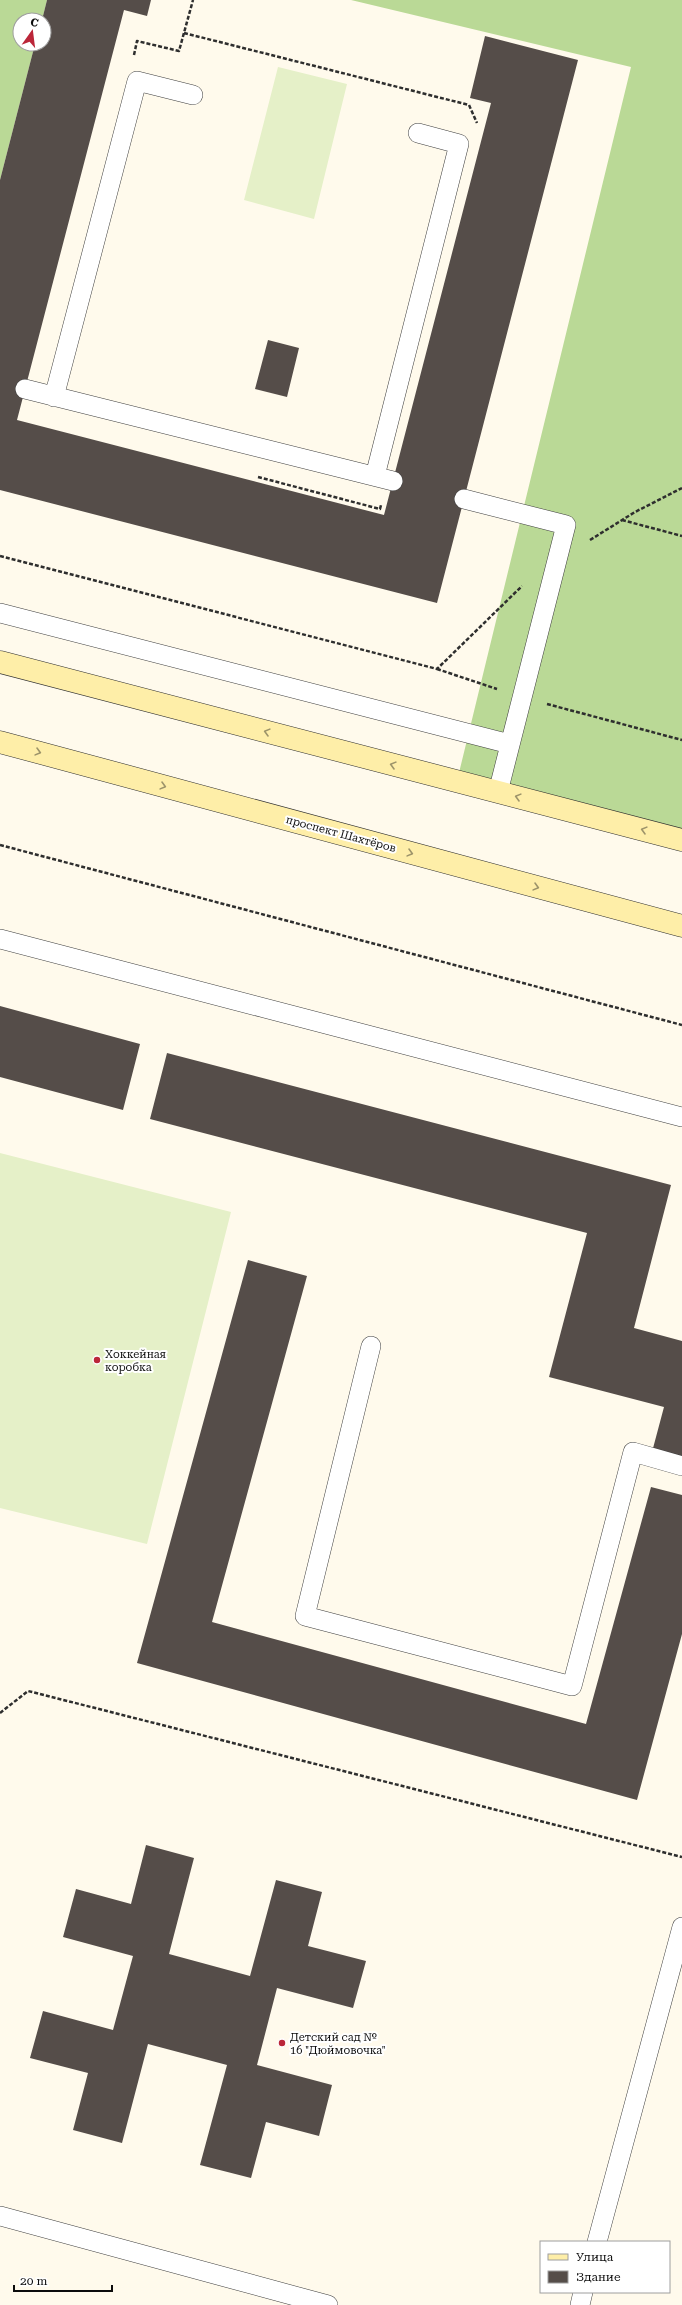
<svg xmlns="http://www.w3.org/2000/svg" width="682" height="2305" font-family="'Roboto Serif',serif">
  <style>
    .forest { fill: #bad996 }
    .pitch { fill: #e5f0c8 }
    .building { fill: #554d49 }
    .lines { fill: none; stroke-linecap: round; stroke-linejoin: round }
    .lane-casing { stroke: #3f3f3f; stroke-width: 20 }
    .secondary-casing { stroke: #2e2e2e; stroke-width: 23 }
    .path { stroke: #2e2e2e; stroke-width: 2.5; stroke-dasharray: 4 2; stroke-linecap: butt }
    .lane { stroke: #fff; stroke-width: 19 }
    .secondary { stroke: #feeea8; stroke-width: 22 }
    .oneway { stroke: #9d946a }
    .poi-dot { fill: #bb2639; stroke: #fff; stroke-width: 1.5 }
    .labels { text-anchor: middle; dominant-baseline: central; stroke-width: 4; stroke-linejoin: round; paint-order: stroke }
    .street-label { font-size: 11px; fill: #0c0c0c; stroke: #fff }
    .poi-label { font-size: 11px; fill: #0c0c0c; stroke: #fff; text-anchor: start }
  </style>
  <rect width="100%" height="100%" fill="#fffaec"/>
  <!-- forest -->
  <path class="forest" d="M0,0H47L42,20H20V44H35L0,180Z
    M351,0H682V840L457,781L631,67Z"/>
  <!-- pitch -->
  <path class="pitch" d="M278,67L347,84L314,219L244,200Z
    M0,1153L231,1212L147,1544L0,1508Z"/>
  <!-- building -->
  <path class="building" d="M47,0H151L147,16L124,10L17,420L384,515L491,103L470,98L485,36L578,60L437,603L0,490V180L35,44H44V20H42Z
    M268,340L299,348L287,397L255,389Z
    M0,1006L140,1044L123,1110L0,1077Z
    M167,1053L671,1185L634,1328L682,1341V1459L652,1452L664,1407L549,1377L587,1233L150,1119Z
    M248,1260L307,1276L212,1622L586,1724L651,1487L682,1495V1634L637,1800L137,1663Z
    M146,1845L194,1858L169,1954L250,1976L276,1880L322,1892L308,1946L366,1961L353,2008L277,1988L257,2065L332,2085L319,2136L266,2122L251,2178L200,2165L227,2065L148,2044L122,2143L73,2130L88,2073L30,2058L43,2011L113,2030L133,1956L63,1937L76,1889L131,1904Z"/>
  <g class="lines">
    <defs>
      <path id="lane" d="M25,389L393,481
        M54,397L137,81L193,95
        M375,476L459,144L418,133
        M464,499L566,525L498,792
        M0,613L510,744
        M0,939L682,1117
        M371,1346L305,1616L572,1686L633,1452L682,1466
        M0,2216L328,2305
        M597,2242L682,1927
        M580,2305L583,2292"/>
      <path id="secondary" d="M0,662L682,840
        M0,742L682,926"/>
    </defs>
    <!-- lane casing -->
    <use href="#lane" class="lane-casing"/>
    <!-- secondary casing -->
    <use href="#secondary" class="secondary-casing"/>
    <!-- path -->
    <path class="path" d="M184,33L469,105L477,123
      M134,55L137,41L179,51L193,0
      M258,477L380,509L381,505
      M622,520L682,536
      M590,540L635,512L682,488
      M0,556L437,669L522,586
      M437,669L497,689
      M547,704L682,740
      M0,845L682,1025
      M0,1713L28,1691L682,1857"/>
    <!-- lane -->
    <use href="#lane" class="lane"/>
    <!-- secondary -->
    <use href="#secondary" class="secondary"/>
  </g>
  <!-- one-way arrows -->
  <defs><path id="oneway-chevron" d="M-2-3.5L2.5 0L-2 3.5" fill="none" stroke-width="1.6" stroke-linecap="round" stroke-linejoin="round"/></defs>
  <g class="oneway">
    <use href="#oneway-chevron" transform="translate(267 732) rotate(-165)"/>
    <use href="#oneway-chevron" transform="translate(38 752) rotate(15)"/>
    <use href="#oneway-chevron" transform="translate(393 765) rotate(-165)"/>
    <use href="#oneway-chevron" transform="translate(163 786) rotate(15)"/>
    <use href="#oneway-chevron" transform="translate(518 797) rotate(-165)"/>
    <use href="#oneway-chevron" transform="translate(644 830) rotate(-165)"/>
    <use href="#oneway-chevron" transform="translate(410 853) rotate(15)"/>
    <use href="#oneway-chevron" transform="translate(536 887) rotate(15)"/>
  </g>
  <!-- markers -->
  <g class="poi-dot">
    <circle cx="97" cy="1360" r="4"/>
    <circle cx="282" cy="2043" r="4"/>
  </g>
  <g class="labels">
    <!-- street labels -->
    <g class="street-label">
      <text transform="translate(341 834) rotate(15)">проспект Шахтёров</text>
    </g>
    <!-- poi labels -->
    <g class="poi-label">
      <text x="105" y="1354">Хоккейная<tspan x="105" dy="13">коробка</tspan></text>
      <text x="290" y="2037">Детский сад №<tspan x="290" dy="13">16 "Дюймовочка"</tspan></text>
    </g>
  </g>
  <!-- legend -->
  <rect x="540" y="2241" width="130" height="52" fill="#ffffff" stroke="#9e9e9e"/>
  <rect x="548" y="2254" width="20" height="6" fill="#feeea8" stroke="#9e9e9e"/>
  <text x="576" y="2261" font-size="12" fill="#0c0c0c">Улица</text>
  <rect x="548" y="2271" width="20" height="12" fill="#554d49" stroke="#9e9e9e"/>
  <text x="576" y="2281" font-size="12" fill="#0c0c0c">Здание</text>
  <!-- north arrow -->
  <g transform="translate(32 32) rotate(14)"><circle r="19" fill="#ffffff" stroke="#9e9e9e"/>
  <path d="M0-3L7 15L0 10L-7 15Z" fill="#bb2639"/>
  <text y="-6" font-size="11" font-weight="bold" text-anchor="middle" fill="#0c0c0c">С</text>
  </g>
  <!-- scale -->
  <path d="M14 2285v6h98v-6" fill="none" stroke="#0c0c0c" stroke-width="2"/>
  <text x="20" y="2285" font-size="12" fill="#0c0c0c" stroke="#ffffff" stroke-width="3" paint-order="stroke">20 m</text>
</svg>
